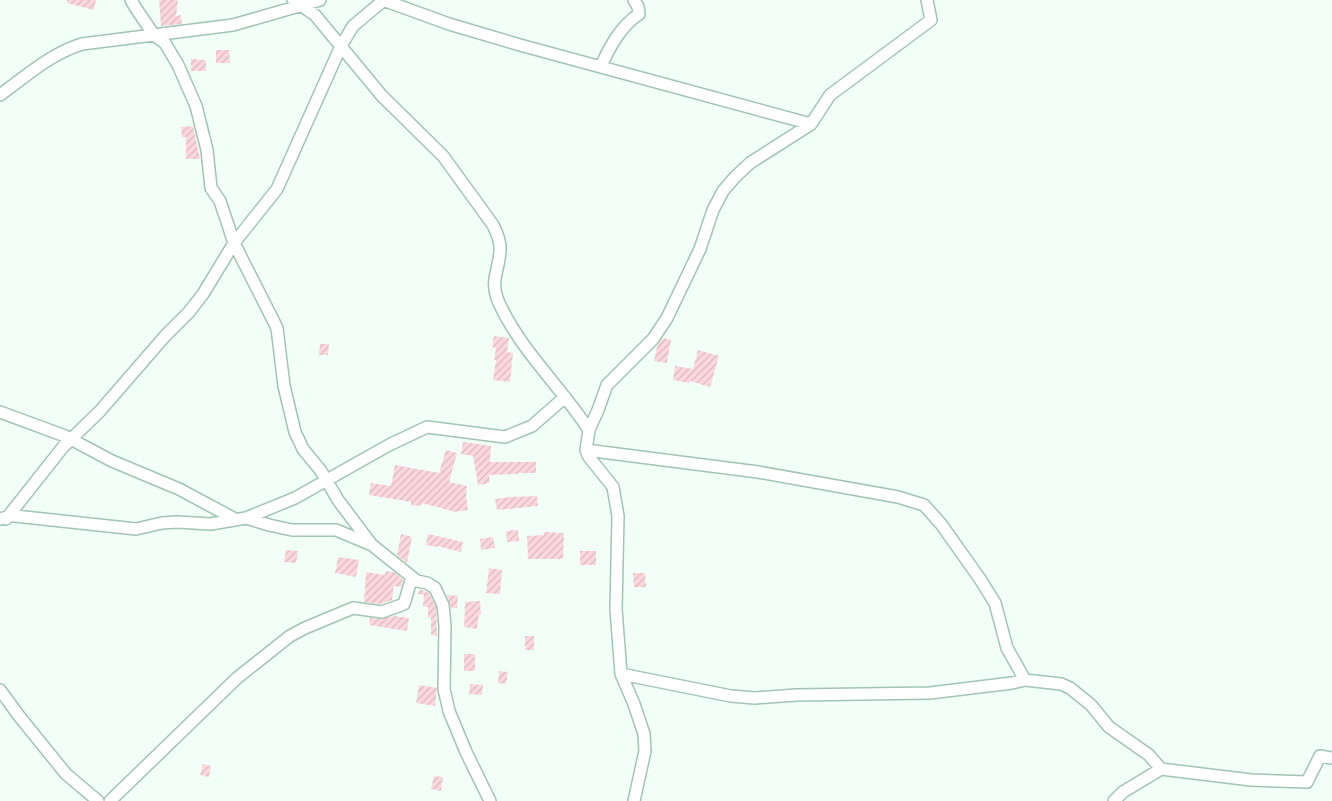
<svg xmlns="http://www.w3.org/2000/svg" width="1332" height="801" font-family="'Space Grotesk',sans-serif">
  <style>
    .building { fill: url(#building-hatch) }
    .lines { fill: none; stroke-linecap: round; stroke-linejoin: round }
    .street-casing { stroke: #a1c4b4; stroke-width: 14 }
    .street { stroke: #fff; stroke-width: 11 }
  </style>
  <defs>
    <pattern id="building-hatch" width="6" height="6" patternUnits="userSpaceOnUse" patternTransform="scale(1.25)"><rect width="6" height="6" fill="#fdd7de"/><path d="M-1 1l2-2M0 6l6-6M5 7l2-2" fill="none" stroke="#d9b9bf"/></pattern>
  </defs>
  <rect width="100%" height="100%" fill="#f1fff8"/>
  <!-- building -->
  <path class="building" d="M67,0H96L94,10L67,3Z
    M159,0H178L176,16L181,15L182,24L161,26Z
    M216,50H229L230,63H216Z
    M191,59L206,60V71H191Z
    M193,126L200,159H186V137H182L181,127Z
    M494,336L509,338L507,352L513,353L510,382L493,380L496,360H494L496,348L492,347Z
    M663,338L671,340L667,363L654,361L657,346Z
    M320,344H329L328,355H319Z
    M698,350L719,356L710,387L690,381L689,383L673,380L675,366L693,369Z
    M463,442L491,446L490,462H536V473H518V474L489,475L490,483L478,485L473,456L461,454Z
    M446,450L457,453L449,482L467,486L466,495L468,510L453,512L452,511L422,503L421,506L411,505V502L369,495L371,483L391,486L395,465L439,473Z
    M537,496L538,506L497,510L495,499L510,497Z
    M518,530L519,541L507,542L506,531Z
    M544,532L564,533L563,559H528L527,536L544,535Z
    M401,534L412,537L407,563L397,555Z
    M428,534L463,542L461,552L437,546V547L426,545Z
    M493,537L495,548L481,550L480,539Z
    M286,550L298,551L296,563L284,562Z
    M580,551H596V565H580Z
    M338,557L359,560L356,577L335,573Z
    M489,568L502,570L500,594L486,593Z
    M385,571L394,572L403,580L401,587L394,586L392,600L381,604L364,602L366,572L385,575Z
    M633,573H645L646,587H634Z
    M419,589L429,593L436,607L437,636L431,635V617H428V607L423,606L424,595L418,594Z
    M447,595L458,596L457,608H451Z
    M480,601L481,614H479L477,629L464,627L465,602Z
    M394,616L409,618L407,631L369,625L370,618L381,619Z
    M525,636H534V650H525Z
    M464,654H475V671H464Z
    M499,671L508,672L506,684L498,683Z
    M470,684L483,685L482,695L469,694Z
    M419,685L437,688L435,706L416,703Z
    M203,764L211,766L209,777L200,775Z
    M434,776L443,777L441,791L431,789Z"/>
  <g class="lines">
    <defs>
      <path id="street" d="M131,0L135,7L154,35L165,43L178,65L196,106L207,150L211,188L220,201L234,243L277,328L284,386L295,432L303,449L321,471L338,500L371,544
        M293,0L315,15L382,96L443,156L493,225C497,233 501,242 500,251C499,272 489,280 499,303C521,351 561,387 589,430
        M383,0L449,24L520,45L811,124
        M601,66C610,46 621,26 639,14L638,7L634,0
        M0,95C26,76 50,54 82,44L233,25L320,0
        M0,412L65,436L112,461L179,489L235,519
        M586,450L758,472L898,497L924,505L941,524L980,579L995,603L1007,648L1025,680
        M246,518L295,498L389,445L427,427L505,437L532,426L565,397
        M0,519L10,516H15L136,529L162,523L177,522L211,524L246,518L269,525L292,530H336L372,545L417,581L427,583L435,588L443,605L445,626L444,689L449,711L466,752L490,801
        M6,519L63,447L100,411L165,336L189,312L203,294L234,243L277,189L341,46L353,26L384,0
        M621,674L731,696L755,698L796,695L930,693L1012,683L1025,680L1061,684L1070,688L1091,705L1109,727L1149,755L1161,769
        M0,690L19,716L66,774L98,801
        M110,801L237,678L290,636L305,628L353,608L382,612L404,604L412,577
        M634,801L645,751L644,734L634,704L621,674L616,609L618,516L613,487L589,457L586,450L589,430L598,410L607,385L653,339L667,318L700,249L713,210L723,191L735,177L750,163L811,124L830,95L931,20L927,0
        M1114,801L1123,792L1161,769L1251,780L1307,782L1320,756L1332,758"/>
    </defs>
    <!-- street casing -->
    <use href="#street" class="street-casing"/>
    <!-- street -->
    <use href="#street" class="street"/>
  </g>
</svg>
